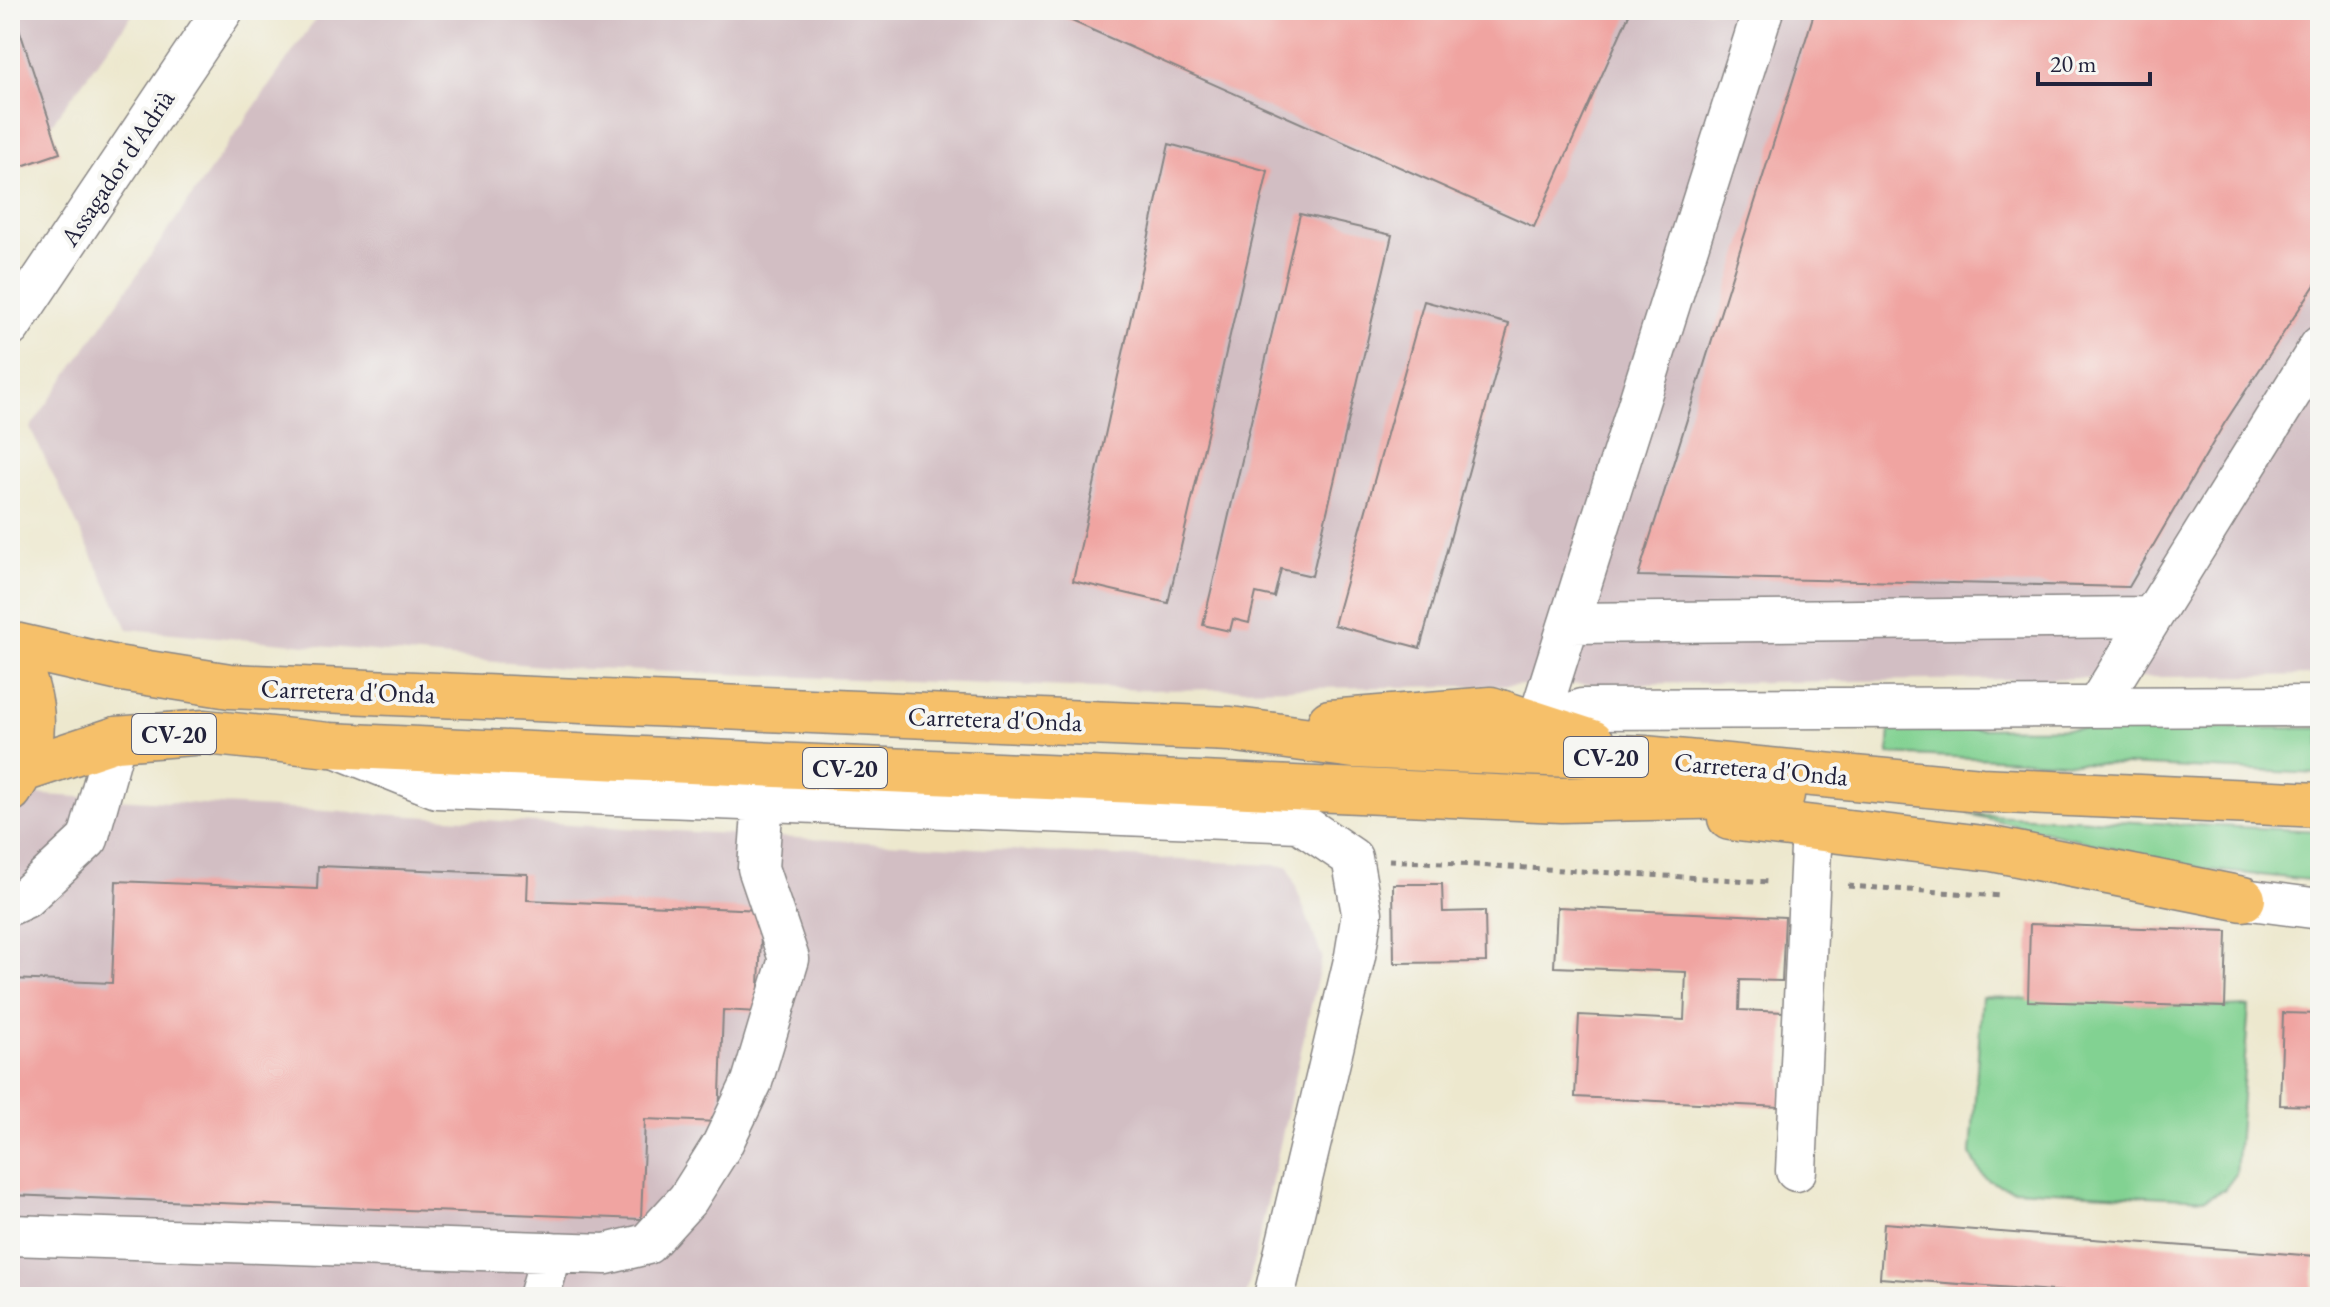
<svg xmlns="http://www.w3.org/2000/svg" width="2330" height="1307" font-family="'EB Garamond',serif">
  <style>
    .industrial { fill: #d2bec3 }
    .green { fill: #82d292; stroke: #527a66; stroke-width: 2 }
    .building { fill: #f0a4a1 }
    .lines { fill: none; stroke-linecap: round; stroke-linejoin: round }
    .minor-casing { stroke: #888584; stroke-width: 43 }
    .major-casing { stroke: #888584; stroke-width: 47 }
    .path { stroke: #888584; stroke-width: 5; stroke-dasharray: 6 6; stroke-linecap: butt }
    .minor { stroke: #fff; stroke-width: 40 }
    .major { stroke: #f6c06b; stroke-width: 44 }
    .labels { text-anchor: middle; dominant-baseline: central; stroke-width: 8; stroke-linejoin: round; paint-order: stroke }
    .shield { fill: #f6f6f2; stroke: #626272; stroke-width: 2 }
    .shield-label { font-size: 24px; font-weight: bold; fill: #22223b }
    .street-label { font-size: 26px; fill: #22223b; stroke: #f6f6f2 }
  </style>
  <rect width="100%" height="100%" fill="#f6f6f2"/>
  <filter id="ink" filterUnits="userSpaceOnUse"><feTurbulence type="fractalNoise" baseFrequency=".0125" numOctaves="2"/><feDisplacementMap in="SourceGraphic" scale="16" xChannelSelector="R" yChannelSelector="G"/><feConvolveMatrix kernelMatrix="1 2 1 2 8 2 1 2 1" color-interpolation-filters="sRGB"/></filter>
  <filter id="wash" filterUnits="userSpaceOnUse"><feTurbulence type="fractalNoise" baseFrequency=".006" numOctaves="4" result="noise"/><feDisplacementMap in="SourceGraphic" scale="32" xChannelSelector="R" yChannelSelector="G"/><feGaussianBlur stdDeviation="1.8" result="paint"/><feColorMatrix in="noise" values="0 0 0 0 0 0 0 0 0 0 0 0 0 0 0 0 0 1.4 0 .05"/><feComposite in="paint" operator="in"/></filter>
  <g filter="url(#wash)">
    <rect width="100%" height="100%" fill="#ede8ce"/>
    <!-- industrial -->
    <path class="industrial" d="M10,10H136L10,180Z
      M322,10H2320V675L1148,690L564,668L128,629L30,428Z
      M10,793L1288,866L1322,957L1246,1297H10Z"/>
    <!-- green -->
    <path class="green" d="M2320,728V774L1888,754L1890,729Z
      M1969,814L2320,831V881L2209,870Z
      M1982,997L2225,1007L2249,1006L2236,1174L2224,1190L2205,1199L2012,1189C1986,1182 1982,1179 1971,1154Z"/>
    <g id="blocks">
      <!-- building -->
      <path class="building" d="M10,10H13L60,153L10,170Z
        M1047,10H1631L1534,227Z
        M1815,10H2320V277L2224,424L2129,587L1638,576Z
        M1169,144L1268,171L1168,603L1073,581Z
        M1300,214L1392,235L1312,576L1281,569L1274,597L1256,593L1249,623L1233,619L1230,631L1203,625Z
        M1424,301L1509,324L1420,648L1334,625Z
        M318,866L528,874L527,900L762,910L758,1012L723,1010L719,1122L645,1119L641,1219L10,1195V979L112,983L116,881L317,889Z
        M1393,884H1442L1443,912L1485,911L1486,962L1394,963Z
        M1557,907L1785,917L1782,981L1740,980L1739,1010L1785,1012L1781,1107L1575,1097L1579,1015L1684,1020L1686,972L1554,967Z
        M2030,924L2227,931L2225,1007L2028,1001Z
        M2283,1013L2320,1014V1106L2280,1105Z
        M1884,1223L2315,1256L2312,1297H2131L1880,1278Z"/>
    </g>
  </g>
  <g filter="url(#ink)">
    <use href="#blocks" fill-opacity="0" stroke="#888584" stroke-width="2"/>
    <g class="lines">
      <defs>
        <path id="minor" d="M10,327L223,10
          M1569,623L2152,617L2320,346
          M2096,707L2152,617
          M1537,724L1582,709L2320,706
          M1537,724L1763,10
          M340,749L437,788L1299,822L1352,858L1362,913L1355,956L1274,1297
          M2243,899L2320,909
          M10,905L25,898L88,839L116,739
          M1796,1171L1812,827
          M10,1235L606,1254L647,1244L688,1199L722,1145L752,1082L789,959L758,868L765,773
          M539,1297L552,1252"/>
        <path id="major" d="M10,644L116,668L230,686L1230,729L1354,746L1644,758L1981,790L2320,805
          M10,650C38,698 41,743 10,790
          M1330,722L1491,709L1592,742
          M23,770L116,739L205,732L329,745L1561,800L1782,795
          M1730,818L1992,849L2243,899"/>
      </defs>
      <!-- minor casing -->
      <use href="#minor" class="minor-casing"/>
      <!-- major casing -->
      <use href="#major" class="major-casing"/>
      <!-- path -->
      <path class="path" d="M1389,860L1770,882
        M1848,886L2002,896"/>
      <!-- minor -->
      <use href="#minor" class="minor"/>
      <!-- major -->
      <use href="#major" class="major"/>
    </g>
  </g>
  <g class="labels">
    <!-- shield labels -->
    <g class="shield">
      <rect x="132" y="714" width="84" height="40" rx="6"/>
      <rect x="1564" y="737" width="84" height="40" rx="6"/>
      <rect x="803" y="748" width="84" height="40" rx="6"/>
    </g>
    <g class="shield-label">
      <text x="174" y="734">CV-20</text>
      <text x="1606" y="757">CV-20</text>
      <text x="845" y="768">CV-20</text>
    </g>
    <!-- street labels -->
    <g class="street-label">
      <text transform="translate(117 168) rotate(-56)">Assagador d'Adrià</text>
      <text transform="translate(348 691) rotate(2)">Carretera d'Onda</text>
      <text transform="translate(995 719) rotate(2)">Carretera d'Onda</text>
      <text transform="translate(1761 769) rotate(5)">Carretera d'Onda</text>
    </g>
  </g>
  <!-- margin -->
  <rect width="2330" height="1307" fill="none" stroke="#f6f6f2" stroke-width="40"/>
  <!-- scale -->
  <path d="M2038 72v12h112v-12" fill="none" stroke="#22223b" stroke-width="4"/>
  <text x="2050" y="72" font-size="24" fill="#22223b" stroke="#f6f6f2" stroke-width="6" paint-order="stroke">20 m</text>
</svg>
